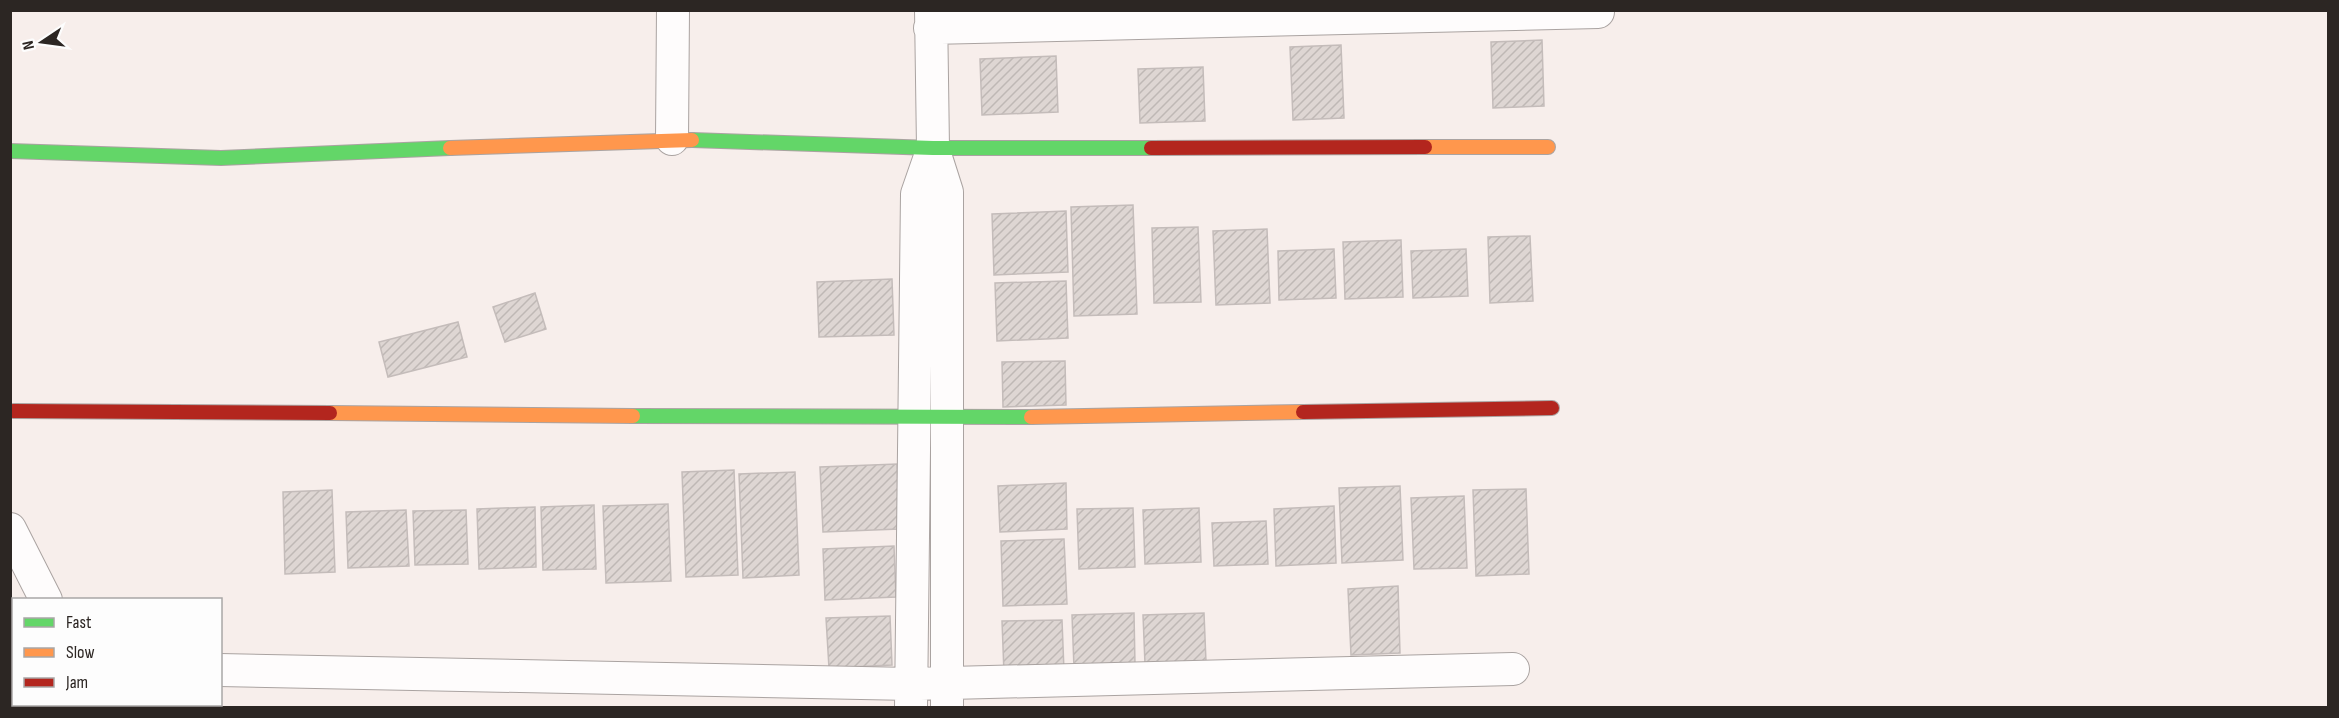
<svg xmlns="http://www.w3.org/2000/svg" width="2339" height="718" font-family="'Sofia Sans Condensed',sans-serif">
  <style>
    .building { fill: url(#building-hatch); stroke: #c4bcba; stroke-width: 1.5 }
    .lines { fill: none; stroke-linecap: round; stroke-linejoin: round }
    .street-casing { stroke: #aaa3a1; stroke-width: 34 }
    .fast-casing { stroke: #aaa3a1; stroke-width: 16 }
    .slow-casing { stroke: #aaa3a1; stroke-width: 16 }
    .jam-casing { stroke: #aaa3a1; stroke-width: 16 }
    .street { stroke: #fefcfc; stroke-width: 32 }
    .fast { stroke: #63d668; stroke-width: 14 }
    .slow { stroke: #ff974d; stroke-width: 14 }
    .jam { stroke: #b3261e; stroke-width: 14 }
  </style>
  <defs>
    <pattern id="building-hatch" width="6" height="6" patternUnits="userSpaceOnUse" patternTransform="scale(1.5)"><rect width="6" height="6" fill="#ded6d3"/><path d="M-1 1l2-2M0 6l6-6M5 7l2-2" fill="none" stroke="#bfb8b5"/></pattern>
  </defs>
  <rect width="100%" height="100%" fill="#f7eeeb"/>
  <!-- building -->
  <path class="building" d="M1542,40L1544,106L1493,108L1491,42Z
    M1341,45L1344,118L1293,120L1290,47Z
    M1056,56L1058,112L982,115L980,59Z
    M1203,67L1205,121L1140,123L1138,69Z
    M1133,205L1137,314L1074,316L1071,207Z
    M1066,211L1068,272L994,275L992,214Z
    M1198,227L1201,302L1154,303L1152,228Z
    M1267,229L1270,303L1216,305L1213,231Z
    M1530,236L1533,301L1490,303L1488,237Z
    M1401,240L1403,297L1345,299L1343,242Z
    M1334,249L1336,298L1279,300L1278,251Z
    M1466,249L1468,296L1413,298L1411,251Z
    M892,279L894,335L819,337L817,282Z
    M1066,281L1068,338L997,341L995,283Z
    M535,293L546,329L505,342L493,307Z
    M458,322L467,357L388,377L379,342Z
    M1065,361L1066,405L1003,407L1002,362Z
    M897,464L899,529L823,532L820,467Z
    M734,470L738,575L686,577L682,472Z
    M795,472L799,575L743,578L739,474Z
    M1066,483L1067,529L1000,532L998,486Z
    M1400,486L1403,560L1342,563L1339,488Z
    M1526,489L1529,574L1476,576L1473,490Z
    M332,490L335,572L285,574L283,492Z
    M1464,496L1467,568L1414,569L1411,498Z
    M668,504L671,581L606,583L603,506Z
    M594,505L596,569L543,570L541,507Z
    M1334,506L1336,563L1276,566L1274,509Z
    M535,507L536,567L479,569L477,509Z
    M1133,508L1135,567L1079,569L1077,509Z
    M1199,508L1201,562L1145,564L1143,510Z
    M406,510L409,566L348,568L346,512Z
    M466,510L468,564L415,565L413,511Z
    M1266,521L1268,564L1214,566L1212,523Z
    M1064,539L1067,604L1003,606L1001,541Z
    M894,546L896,597L825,600L823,549Z
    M1398,586L1400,653L1351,655L1348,589Z
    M1134,613L1135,665L1074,668L1072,615Z
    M1204,613L1206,662L1145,664L1143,615Z
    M890,616L892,665L829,668L826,618Z
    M1062,620L1064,671L1004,673L1002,621Z"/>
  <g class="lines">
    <defs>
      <path id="street" d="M931,10L933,148L947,192V708
        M930,28L1598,12
        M672,139L673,10
        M10,529L46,600
        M220,670L911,684L1513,669
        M94,704L95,708
        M911,708L917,194L933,148"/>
      <path id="fast" d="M692,140L933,148H1151
        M10,151L221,158L450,148
        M633,416L1031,417"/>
      <path id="slow" d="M1425,147H1548
        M450,148L692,140
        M330,413L633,416
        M1031,417L1303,412"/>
      <path id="jam" d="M1151,148L1425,147
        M13,411L330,413
        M1303,412L1552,408"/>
    </defs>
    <!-- street casing -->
    <use href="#street" class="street-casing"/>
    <!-- fast casing -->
    <use href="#fast" class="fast-casing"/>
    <!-- slow casing -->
    <use href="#slow" class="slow-casing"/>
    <!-- jam casing -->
    <use href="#jam" class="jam-casing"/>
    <!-- street -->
    <use href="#street" class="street"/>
    <!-- fast -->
    <use href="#fast" class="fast"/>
    <!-- slow -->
    <use href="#slow" class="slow"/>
    <!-- jam -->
    <use href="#jam" class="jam"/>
  </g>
  <!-- border -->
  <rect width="2339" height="718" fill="none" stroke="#2c2623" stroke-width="24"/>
  <!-- legend -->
  <rect x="12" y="598" width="210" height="108" fill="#fdfdfd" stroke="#a9a7a6" stroke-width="1.5"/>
  <rect x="24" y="618" width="30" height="9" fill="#63d668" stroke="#a9a7a6" stroke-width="1.5"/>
  <text x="66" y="628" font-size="18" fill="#2c2623">Fast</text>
  <rect x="24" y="648" width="30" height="9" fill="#ff974d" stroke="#a9a7a6" stroke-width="1.5"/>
  <text x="66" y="658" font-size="18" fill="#2c2623">Slow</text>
  <rect x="24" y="678" width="30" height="9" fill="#b3261e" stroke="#a9a7a6" stroke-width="1.5"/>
  <text x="66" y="688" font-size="18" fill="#2c2623">Jam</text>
  <!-- north arrow -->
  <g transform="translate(42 42) rotate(257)" stroke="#fdfdfd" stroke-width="4.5" paint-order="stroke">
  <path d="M0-4.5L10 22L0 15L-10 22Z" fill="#2c2623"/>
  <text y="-9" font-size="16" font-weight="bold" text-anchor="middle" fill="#2c2623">N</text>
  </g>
</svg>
